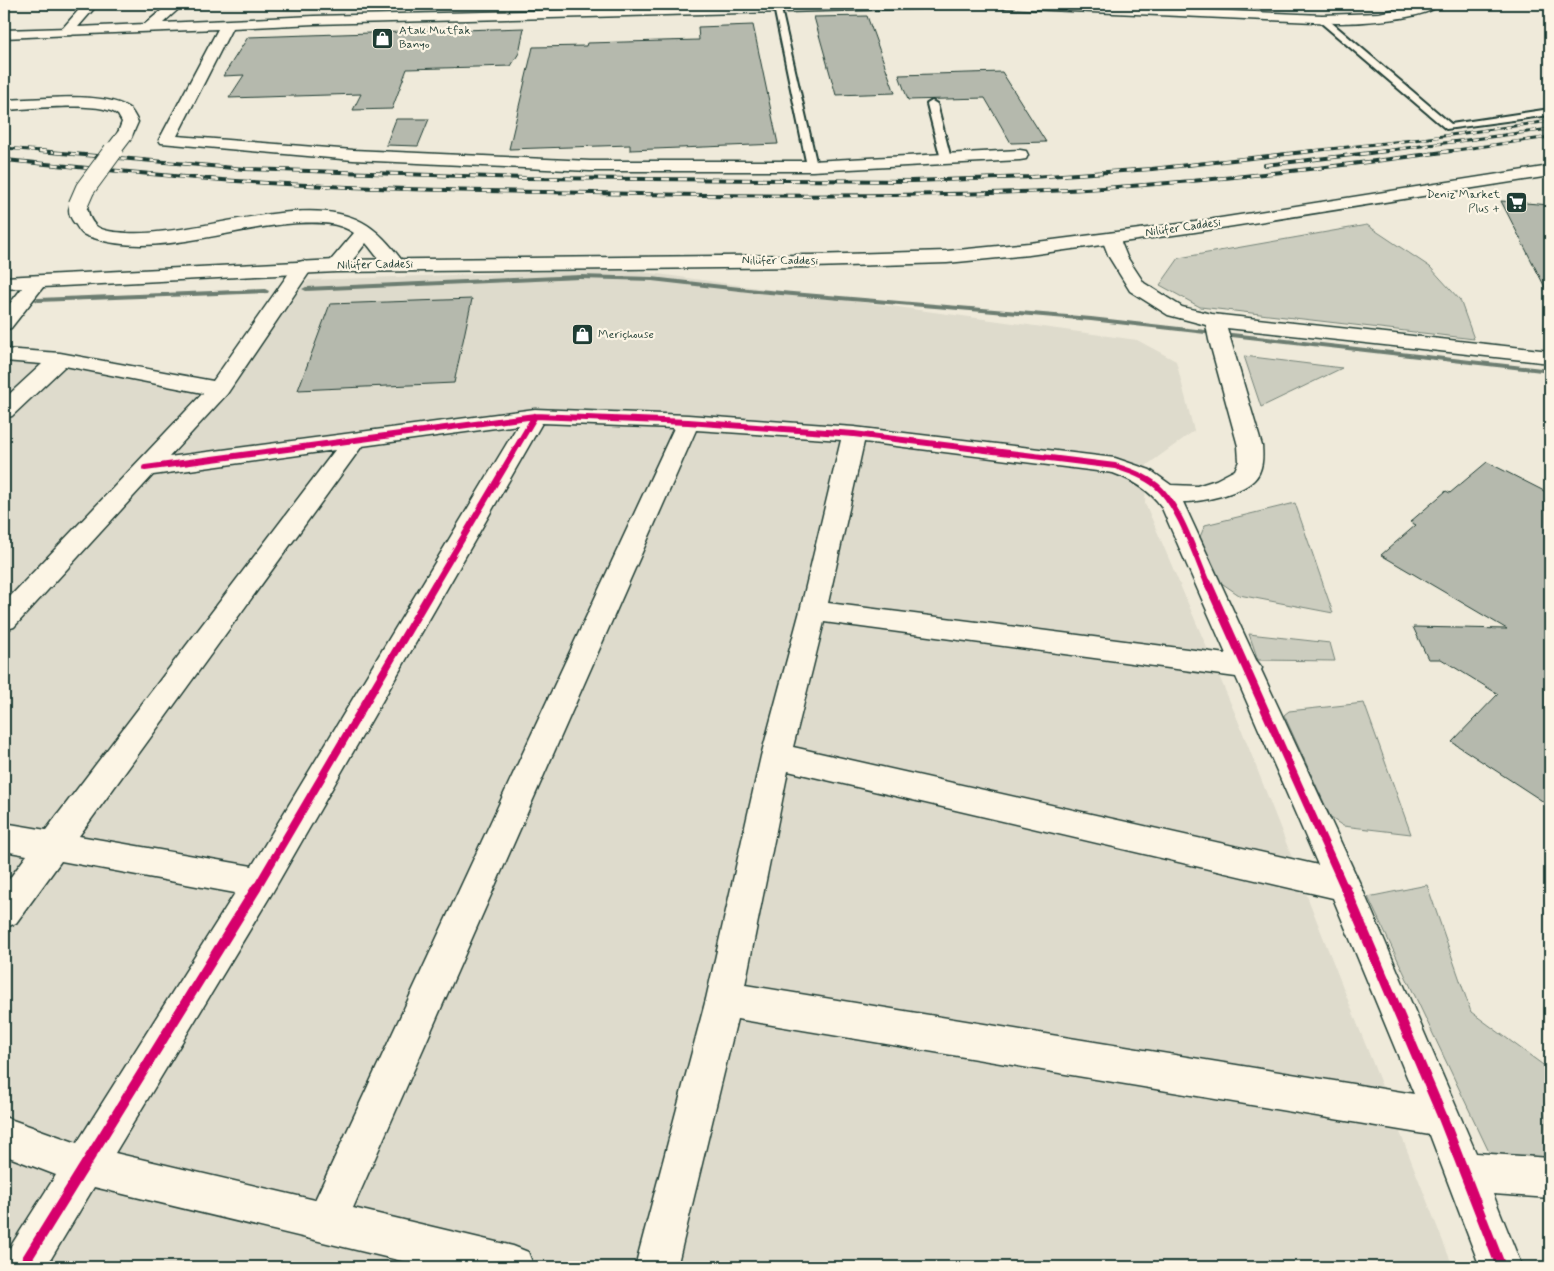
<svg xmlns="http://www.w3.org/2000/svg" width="1554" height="1271" font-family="Mynerve,sans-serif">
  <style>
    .built { fill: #dedbcc }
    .green { fill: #cccdbf; stroke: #76857a }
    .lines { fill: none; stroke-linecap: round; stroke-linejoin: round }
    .stream { fill: #6c7d71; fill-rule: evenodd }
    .building { fill: #b5b9ad; stroke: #1f3d34 }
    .service-casing { stroke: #1f3d34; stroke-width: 4 }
    .minor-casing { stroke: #1f3d34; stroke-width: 3 }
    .tertiary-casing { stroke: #1f3d34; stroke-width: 3 }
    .secondary-casing { stroke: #1f3d34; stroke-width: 3 }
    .service { fill: #fcf5e5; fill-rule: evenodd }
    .minor { fill: #fcf5e5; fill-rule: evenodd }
    .tertiary { fill: #fcf5e5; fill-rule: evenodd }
    .secondary { fill: #fcf5e5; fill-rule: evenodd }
    .rail-far1-casing { stroke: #1f3d34; stroke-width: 3 }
    .rail-casing { stroke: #1f3d34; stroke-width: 4 }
    .rail-far1 { stroke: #fcf5e5; stroke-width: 2; stroke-dasharray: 6; stroke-linecap: butt }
    .rail { stroke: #fcf5e5; stroke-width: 2.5; stroke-dasharray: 8; stroke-linecap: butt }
    .minor-bridge-far1-casing { stroke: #1f3d34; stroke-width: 17; stroke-linecap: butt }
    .minor-bridge-casing { stroke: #1f3d34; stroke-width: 21; stroke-linecap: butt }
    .minor-bridge-far1 { stroke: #fcf5e5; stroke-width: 15 }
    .minor-bridge { stroke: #fcf5e5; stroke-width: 19 }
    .cycleway-far2-casing { stroke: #fcf5e5; stroke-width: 9 }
    .cycleway-far1-casing { stroke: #fcf5e5; stroke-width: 11 }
    .cycleway-casing { stroke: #fcf5e5; stroke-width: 13 }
    .cycleway-far2 { stroke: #d6006c; stroke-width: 6 }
    .cycleway-far1 { stroke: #d6006c; stroke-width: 8 }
    .cycleway { stroke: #d6006c; stroke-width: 10 }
    .labels { text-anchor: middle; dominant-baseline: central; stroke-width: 4.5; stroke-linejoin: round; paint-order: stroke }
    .far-poi-label { font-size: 12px; fill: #1f3d34; stroke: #fcf5e5; text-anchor: start }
    .far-street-label { font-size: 12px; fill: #1f3d34; stroke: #fcf5e5 }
  </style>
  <rect width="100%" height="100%" fill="#efeada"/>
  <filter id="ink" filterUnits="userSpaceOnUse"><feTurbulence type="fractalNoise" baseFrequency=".02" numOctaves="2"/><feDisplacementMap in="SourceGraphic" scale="10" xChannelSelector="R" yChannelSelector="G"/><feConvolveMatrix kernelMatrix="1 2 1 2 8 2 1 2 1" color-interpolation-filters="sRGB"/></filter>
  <g filter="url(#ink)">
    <!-- built -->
    <path class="built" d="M622,269L1137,340L1176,361L1194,431L1147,465L1145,503L1237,718L1453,1267H4V355L60,359L219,389L308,280Z"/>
    <!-- green -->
    <path class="green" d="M1367,225L1430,267L1460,300L1474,339L1200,307L1160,285L1179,258Z
      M1244,356L1342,368L1261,407Z
      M1295,503L1333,613L1239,595L1220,582L1200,537L1205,525Z
      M1249,634L1330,643L1335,661L1258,660Z
      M1364,703L1411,834L1343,826L1331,818L1284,715L1289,711Z
      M1427,885L1471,1012L1550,1070V1162L1522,1160L1490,1154L1368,897Z"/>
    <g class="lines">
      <!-- stream -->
      <path class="stream" d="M580,275L652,277L757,289L1091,317L1550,369V373L1091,321L757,293L652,281L580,279L306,291L302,289L306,287Z
        M265,289L269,291L268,293L38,302L34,300L38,298Z"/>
    </g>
    <!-- building -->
    <path class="building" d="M867,16L895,93L836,95L814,17Z
      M753,25L778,144L630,150V145L509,149L533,47L586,46L587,43L699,40L698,27Z
      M524,28L519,53L511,66L407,69L392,109L353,110L361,94L229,98L244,75L223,76L248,37Z
      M1002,72L1046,142L1011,143L985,98L908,100L899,75Z
      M396,119H429L418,146L386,145Z
      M1501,201L1550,205V297Z
      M472,299L454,383L298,390L330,304Z
      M1487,462L1550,494V806L1452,742L1498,694L1441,659H1428L1413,627L1507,629L1381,555L1416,525L1410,522L1446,491L1450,493Z"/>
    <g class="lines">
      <defs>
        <path id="service" d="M774,7L781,9L817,166L812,169L807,166Z
          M1319,17H1325L1451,124L1550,109V115L1446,129L1319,21Z
          M932,101L937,104L951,159L949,161H943L941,159L927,104Z"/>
        <path id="minor" d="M84,4H98L78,27L145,24L169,4H184L163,23L314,16L821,4H1068L1322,15L1379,13L1421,4H1440C1427,20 1357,23 1336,23L980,7L314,24L232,28L177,136L353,150L590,161H812L1020,150L1026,151L1028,155L1026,159L1020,160L812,171H590L353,160L161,143L159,140L218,29L62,35L60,32L62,29Z
          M48,98C69,97 113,95 130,109C133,112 136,118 138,122L131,138H119L117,135L122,122C122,122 118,115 118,115C102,100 27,109 4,110V100Z
          M78,200L84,201C90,209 86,216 95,225C102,232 117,232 127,233C194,237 306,191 362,222C379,231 394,249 405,265L402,269C385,273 376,254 366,243C356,255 346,274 329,270L326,266L354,233C338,222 318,222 299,223C235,226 155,259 94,238C91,237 86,236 83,234C80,232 78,228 76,225C70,218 66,210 72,201Z
          M1111,233L1118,235L1127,257L1144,283L1182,307L1212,314L1550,351V363L1227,328L1262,446C1263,458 1263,471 1254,480C1240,494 1202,502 1183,502L1256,660L1262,668L1261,670L1361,886L1476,1153L1550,1158V1198L1493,1194L1522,1267H1480L1430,1135L737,1019L677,1267H635L706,999L761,756L800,611L841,440L696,430L353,1208L513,1246L528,1252L534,1267H427L94,1187L46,1267H4L7,1252L56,1175L4,1155V1117L77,1143L235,893L61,861L16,923L4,928V886L27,855L4,851V823L46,830L335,450L153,475L14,627L4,630V603L203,393L65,366L12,416L4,418V399L42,364L4,361V349L60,353L213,381L296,263L303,261L310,263L313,267L227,394L169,457L535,409L688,415L854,427L1115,458L1150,470L1171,485L1197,486L1216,480L1235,470L1239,461L1238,446L1209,340L1206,325L1168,315L1130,291L1109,257L1102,239L1104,235ZM542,423L674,428L315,1200L115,1153L272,893ZM518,425L252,866L79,836L362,446ZM864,442L1113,473C1132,480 1149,489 1161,506L1226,654L828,603ZM824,622L1236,677L1318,865L793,747ZM788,771L1333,898L1414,1094L745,985Z
          M37,276L44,278L47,282L11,328L4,330V311L30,278Z"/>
        <path id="tertiary" d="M67,28L74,32L72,35L4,38V30Z"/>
        <path id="secondary" d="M1550,166V176L1195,232L1029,255L947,263L812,267L336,272L4,289V277L336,260L812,255L947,251L1029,243L1195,222Z"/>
      </defs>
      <!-- service casing -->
      <use href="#service" class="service-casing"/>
      <!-- minor casing -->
      <use href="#minor" class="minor-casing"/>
      <!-- tertiary casing -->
      <use href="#tertiary" class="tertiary-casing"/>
      <!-- secondary casing -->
      <use href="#secondary" class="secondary-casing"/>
      <!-- service -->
      <use href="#service" class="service"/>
      <!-- minor -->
      <use href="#minor" class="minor"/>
      <!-- tertiary -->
      <use href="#tertiary" class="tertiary"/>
      <!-- secondary -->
      <use href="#secondary" class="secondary"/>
      <defs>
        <path id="rail-far1" d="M4,148L54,152
          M1302,152L1422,139L1550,121
          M1376,152L1550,129
          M1442,152L1550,137"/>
        <path id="rail" d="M39,151L245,169L525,178L911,181L1032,177L1152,169L1313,151
          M4,160C81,167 159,176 236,181C355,189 474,191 593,193C763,197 934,198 1103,188C1220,180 1336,167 1451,151
          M1265,165L1387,151"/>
      </defs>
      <!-- rail-far1 casing -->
      <use href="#rail-far1" class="rail-far1-casing"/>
      <!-- rail casing -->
      <use href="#rail" class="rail-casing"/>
      <!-- rail-far1 -->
      <use href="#rail-far1" class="rail-far1"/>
      <!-- rail -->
      <use href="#rail" class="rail"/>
      <defs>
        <path id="minor-bridge-far1" d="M112,152L125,135"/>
        <path id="minor-bridge" d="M78,205L85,189L113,151"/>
      </defs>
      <!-- minor-bridge-far1 casing -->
      <use href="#minor-bridge-far1" class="minor-bridge-far1-casing"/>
      <!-- minor-bridge casing -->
      <use href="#minor-bridge" class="minor-bridge-casing"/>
      <!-- minor-bridge-far1 -->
      <use href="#minor-bridge-far1" class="minor-bridge-far1"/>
      <!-- minor-bridge -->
      <use href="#minor-bridge" class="minor-bridge"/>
      <defs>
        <path id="cycleway-far2" d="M145,468L535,416L688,422L854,434L1115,466C1130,471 1145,476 1157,486C1179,505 1196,557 1208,585
          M435,585L535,416"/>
        <path id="cycleway-far1" d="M1208,583L1345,889
          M256,889L436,583"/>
        <path id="cycleway" d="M1345,887L1443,1118L1501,1267
          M22,1267L257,887"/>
      </defs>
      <!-- cycleway-far2 casing -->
      <use href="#cycleway-far2" class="cycleway-far2-casing"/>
      <!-- cycleway-far1 casing -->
      <use href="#cycleway-far1" class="cycleway-far1-casing"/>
      <!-- cycleway casing -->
      <use href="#cycleway" class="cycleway-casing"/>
      <!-- cycleway-far2 -->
      <use href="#cycleway-far2" class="cycleway-far2"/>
      <!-- cycleway-far1 -->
      <use href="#cycleway-far1" class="cycleway-far1"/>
      <!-- cycleway -->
      <use href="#cycleway" class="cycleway"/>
    </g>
  </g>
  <!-- icons -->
  <defs>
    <symbol id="shop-square" viewBox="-11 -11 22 22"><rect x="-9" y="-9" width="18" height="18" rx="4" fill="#1f3d34" stroke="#fcf5e5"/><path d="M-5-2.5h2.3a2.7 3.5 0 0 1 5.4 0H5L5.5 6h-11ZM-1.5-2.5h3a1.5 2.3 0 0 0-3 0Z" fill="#fff"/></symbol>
    <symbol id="supermarket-square" viewBox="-11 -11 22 22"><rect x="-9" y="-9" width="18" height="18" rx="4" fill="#1f3d34" stroke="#fcf5e5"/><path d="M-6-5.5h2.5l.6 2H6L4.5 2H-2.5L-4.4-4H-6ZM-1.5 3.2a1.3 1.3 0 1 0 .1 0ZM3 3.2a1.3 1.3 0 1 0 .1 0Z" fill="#fff"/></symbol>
  </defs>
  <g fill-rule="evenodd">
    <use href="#shop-square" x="370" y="26" width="25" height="25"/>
    <use href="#supermarket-square" x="1504" y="190" width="25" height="25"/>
    <use href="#shop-square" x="570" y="322" width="25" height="25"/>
  </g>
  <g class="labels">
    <!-- far-poi labels -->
    <g class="far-poi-label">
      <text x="399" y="31">Atak Mutfak<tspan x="399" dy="14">Banyo</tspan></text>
      <text x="1500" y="195" text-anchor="end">Deniz Market<tspan x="1500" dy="14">Plus +</tspan></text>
      <text x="598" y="335">Meriçhouse</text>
    </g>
    <!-- far-street labels -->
    <g class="far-street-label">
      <text transform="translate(1183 228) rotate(-8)">Nilüfer Caddesi</text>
      <text x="780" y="261">Nilüfer Caddesi</text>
      <text transform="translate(375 265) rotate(-1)">Nilüfer Caddesi</text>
    </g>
  </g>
  <!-- margin -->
  <rect width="1554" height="1271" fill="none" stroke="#fcf5e5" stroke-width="20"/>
  <rect x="10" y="10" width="1534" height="1251" fill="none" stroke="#1f3d34" stroke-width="2" filter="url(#ink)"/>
</svg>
